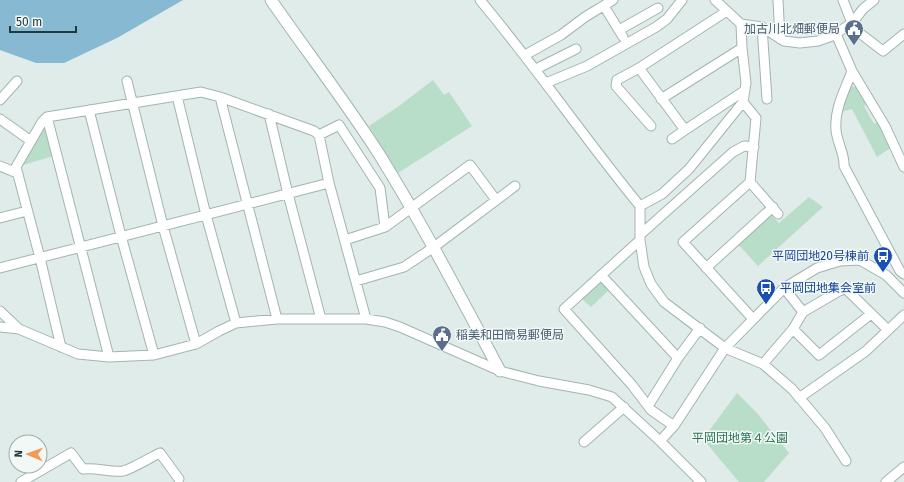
<svg xmlns="http://www.w3.org/2000/svg" width="904" height="482" font-family="'Fira Sans','Noto Sans JP',sans-serif">
  <style>
    .green { fill: #b8ddc9 }
    .water { fill: #87b9d2 }
    .lines { fill: none; stroke-linecap: round; stroke-linejoin: round }
    .minor-casing { stroke: #a3b4b1; stroke-width: 11 }
    .tertiary-casing { stroke: #a3b4b1; stroke-width: 13 }
    .minor { stroke: #fff; stroke-width: 9 }
    .tertiary { stroke: #fff; stroke-width: 11 }
    .labels { text-anchor: middle; dominant-baseline: central; stroke-width: 3; stroke-linejoin: round; paint-order: stroke }
    .service-label { font-size: 12px; fill: #4e5e75; stroke: #f1f8f6; text-anchor: end }
    .transit-label { font-size: 12px; fill: #164399; stroke: #f1f8f6; text-anchor: end }
    .park-label { font-size: 12px; fill: #2a7454; stroke: #f1f8f6 }
  </style>
  <rect width="100%" height="100%" fill="#e0ece9"/>
  <!-- green -->
  <path class="green" d="M433,80L444,95L449,92L472,126L398,173L369,126L399,106Z
    M850,86L856,87L868,103L864,106L874,124L879,121L892,147L877,157L852,109L841,112L846,100Z
    M47,117L57,155L16,167Z
    M809,197L823,207L758,266L737,243L770,214L779,223Z
    M601,281L609,290L591,307L581,298Z
    M737,393L757,413L789,453L764,482H739L703,439Z"/>
  <!-- water -->
  <path class="water" d="M0,0H183L117,38L64,63H36L0,50Z"/>
  <g class="lines">
    <defs>
      <path id="minor" d="M480,0C536,67 585,139 640,206V240L644,267L651,284L664,302L725,348L763,364L792,389L825,428L846,461
        M715,0L741,24L762,27L784,41L800,43L818,41L832,36L852,23L863,9L874,0
        M778,0L780,39
        M843,0L852,23L857,31L883,51L904,34
        M604,6L623,37
        M741,24L742,48L746,83L743,102L756,118L750,182L778,214
        M762,27L767,99
        M619,30L658,8
        M836,34L852,71L885,126L904,167
        M525,55L561,35L585,17L613,0
        M639,68L685,130L744,91
        M536,69L576,49
        M852,71C845,90 834,109 836,130C837,143 845,154 844,166L900,271L904,274
        M127,81L163,226L196,344
        M546,83L587,66L656,27L667,19L682,0
        M177,96L206,215L236,323
        M220,97L277,319
        M661,99L742,48
        M0,100L17,81
        M89,110L121,236L154,355
        M269,114L288,194L321,319
        M47,117L109,357
        M0,119L31,141
        M651,126L616,86L617,80L639,68L727,11
        M319,135L339,125L380,188L385,227
        M672,139L685,130
        M0,166L17,173
        M750,182L683,242L753,319
        M640,206L662,194L689,169L743,102
        M0,218L27,211
        M641,234L733,152L744,146L754,147
        M345,240L385,227L470,165L496,200
        M640,240L564,309L632,385L651,410L674,426
        M0,268L329,183
        M706,268L773,207
        M601,275L678,358
        M356,281L404,267L434,247L515,186
        M784,288L803,312
        M0,311L19,329
        M0,327L19,329L78,354L109,357L154,355L196,344L219,331L236,323L277,319H366L385,322L400,327L500,371L539,381L589,390L612,397L660,441L701,482
        M793,329L803,312L839,291L846,289L888,330
        M61,347L40,258L16,167L42,122L47,117L201,92L220,97L314,131L319,135L329,183L366,319
        M763,364L793,329L819,355L871,314
        M799,398L866,351L904,315
        M648,406L678,358L700,328
        M660,441L674,426L725,348L784,288L817,268L840,261L860,260L886,275L904,293
        M584,442L624,407
        M21,482L71,453L83,469C97,467 110,473 123,471C132,469 151,457 160,453L179,479
        M886,482L904,467"/>
      <path id="tertiary" d="M271,0C307,52 345,101 379,154C423,225 461,298 500,371"/>
    </defs>
    <!-- minor casing -->
    <use href="#minor" class="minor-casing"/>
    <!-- tertiary casing -->
    <use href="#tertiary" class="tertiary-casing"/>
    <!-- minor -->
    <use href="#minor" class="minor"/>
    <!-- tertiary -->
    <use href="#tertiary" class="tertiary"/>
  </g>
  <!-- icons -->
  <defs>
    <symbol id="civic-pin" viewBox="-11 -11 22 30"><path d="M0 17L-7.5 6A9.5 9.5 0 1 1 7.5 6Z" fill="#5c6f8a" stroke="#f1f8f6"/><path d="M-.6-6.5H3V-4.5H.6V-3L4-1V1h2V6H-6V1h2V-1L-.6-3ZM-1.2 2.5V6h2.4V2.5Z" fill="#fff"/></symbol>
    <symbol id="bus-pin" viewBox="-11 -11 22 30"><path d="M0 17L-7.5 6A9.5 9.5 0 1 1 7.5 6Z" fill="#1a4fb4" stroke="#f1f8f6"/><path d="M-5-6H5V4H4V6H2V4H-2V6H-4V4H-5ZM-3.5-4V0h7V-4ZM-3.5 1.2v1.5H-2V1.2ZM2 1.2v1.5H3.5V1.2Z" fill="#fff"/></symbol>
  </defs>
  <g fill-rule="evenodd">
    <use href="#civic-pin" x="843" y="18" width="22" height="30"/>
    <use href="#bus-pin" x="872" y="245" width="22" height="30"/>
    <use href="#bus-pin" x="755" y="277" width="22" height="30"/>
    <use href="#civic-pin" x="431" y="324" width="22" height="30"/>
  </g>
  <g class="labels">
    <!-- service labels -->
    <g class="service-label">
      <text x="840" y="29">加古川北畑郵便局</text>
      <text x="456" y="335" text-anchor="start">稲美和田簡易郵便局</text>
    </g>
    <!-- transit labels -->
    <g class="transit-label">
      <text x="869" y="256">平岡団地20号棟前</text>
      <text x="780" y="288" text-anchor="start">平岡団地集会室前</text>
    </g>
    <!-- park labels -->
    <g class="park-label">
      <text x="740" y="438">平岡団地第４公園</text>
    </g>
  </g>
  <!-- north arrow -->
  <g transform="translate(28 454) rotate(272)"><circle r="19" fill="#f1f8f6" stroke="#9dadab"/>
  <path d="M0-3L7 15L0 10L-7 15Z" fill="#f59a55"/>
  <text y="-6" font-size="11" font-weight="bold" text-anchor="middle" fill="#203c3a">N</text>
  </g>
  <!-- scale -->
  <path d="M10 26v6h66v-6" fill="none" stroke="#203c3a" stroke-width="2"/>
  <text x="16" y="26" font-size="12" fill="#203c3a" stroke="#f1f8f6" stroke-width="3" paint-order="stroke">50 m</text>
</svg>
